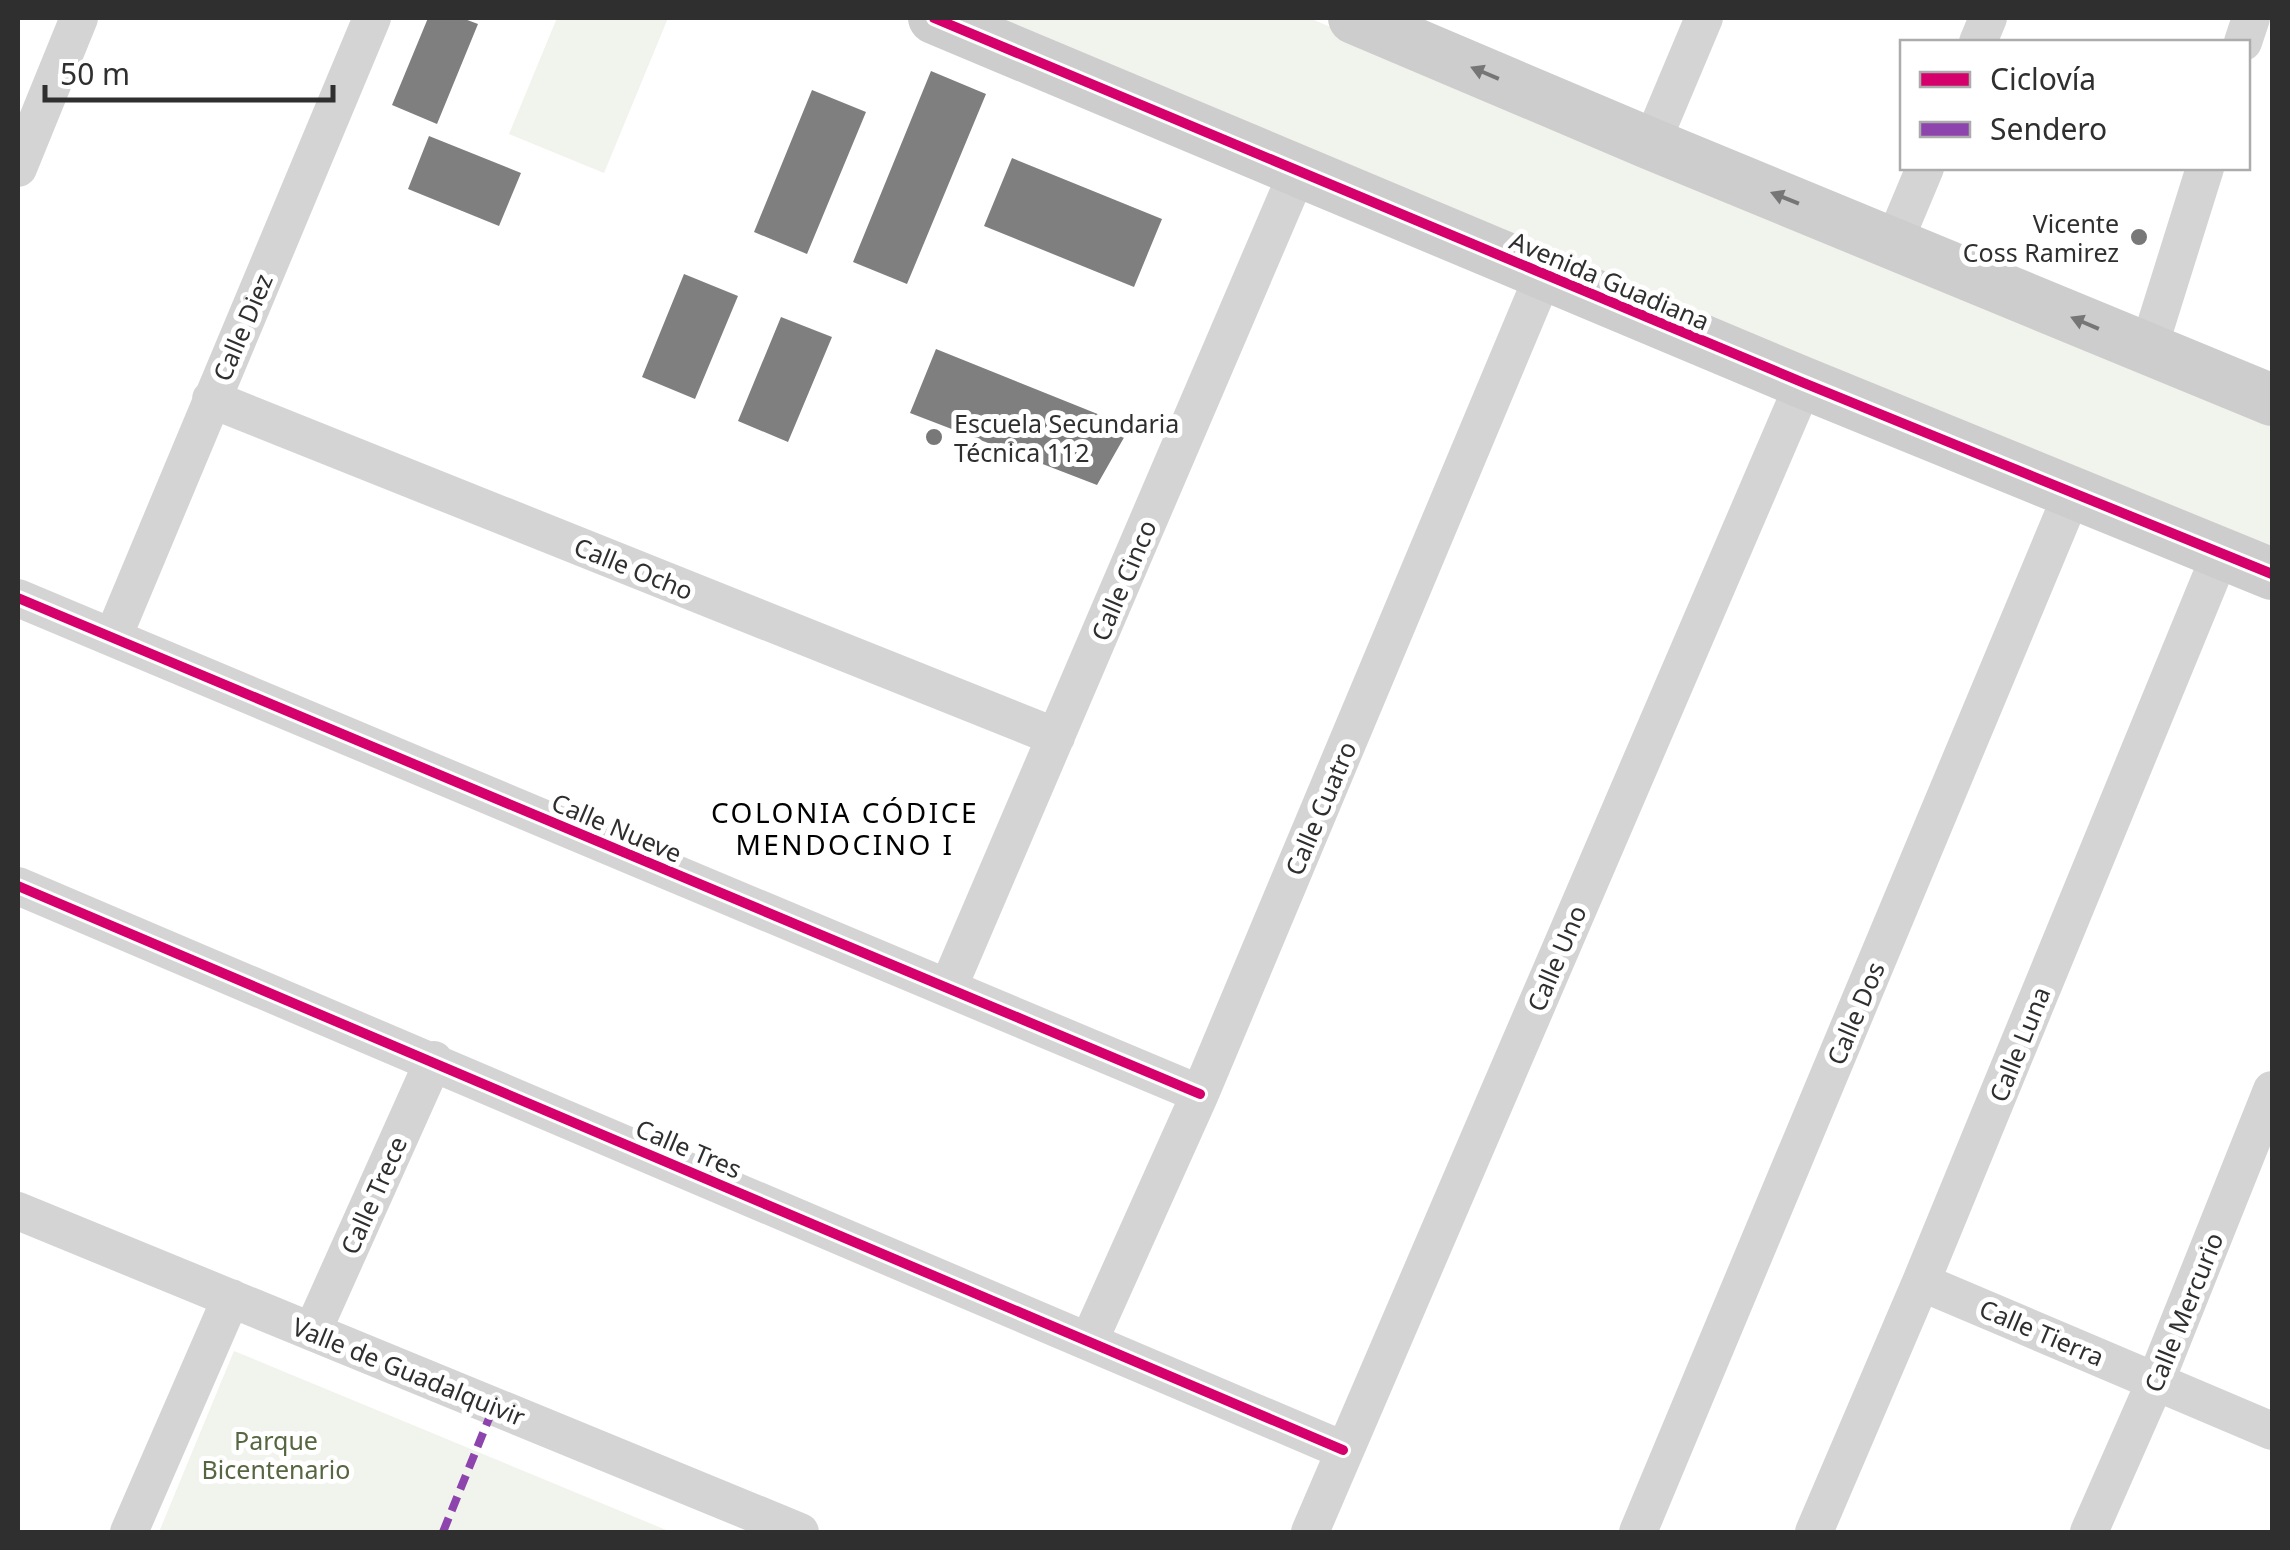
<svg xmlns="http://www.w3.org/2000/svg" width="2290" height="1550" font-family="'Noto Sans',sans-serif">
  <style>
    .green { fill: #f1f3ed }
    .building { fill: #7f7f7f }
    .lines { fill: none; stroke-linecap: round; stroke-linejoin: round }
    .street { stroke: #d4d4d4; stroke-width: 38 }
    .secondary { stroke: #cdcdcd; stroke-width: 52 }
    .quiet { stroke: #8e44ad; stroke-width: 8; stroke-dasharray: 15 8; stroke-linecap: butt }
    .cycleway-casing { stroke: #fff; stroke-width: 16 }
    .cycleway { stroke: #d6006c; stroke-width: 10 }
    .oneway { fill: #767676 }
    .poi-dot { fill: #787878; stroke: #fff; stroke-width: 4 }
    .labels { text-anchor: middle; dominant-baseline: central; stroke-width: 10; stroke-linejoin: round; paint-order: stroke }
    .poi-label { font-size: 25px; fill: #2f2f2f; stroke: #fff; text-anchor: end }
    .street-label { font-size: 25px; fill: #2f2f2f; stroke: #fff }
    .park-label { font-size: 25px; fill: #566640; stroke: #fff }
    .neighbourhood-label { font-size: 28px; letter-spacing: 2.5px; fill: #000; stroke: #fff }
  </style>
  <rect width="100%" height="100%" fill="#fff"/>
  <!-- green -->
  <path class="green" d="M557,18H668L604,173L509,134Z
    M992,18H1309L2272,421V554Z
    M234,1351L671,1532H159Z"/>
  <!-- building -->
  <path class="building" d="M428,18H462L478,24L437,124L392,105Z
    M931,71L986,94L907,284L853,262Z
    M812,90L866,112L807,254L754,232Z
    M429,136L521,173L499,226L408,189Z
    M1012,158L1162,219L1134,287L984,226Z
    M684,274L738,296L695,399L642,377Z
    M781,317L832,337L788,442L738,421Z
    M936,349L1130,427L1097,485L910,413Z"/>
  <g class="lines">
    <!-- street -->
    <path class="street" d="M1978,42L1988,18
      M2243,42L2251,18
      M1651,144L1704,18
      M18,168L79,18
      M1894,242L1925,168
      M2148,350L2205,168
      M211,399L1056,737
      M18,598L1200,1094
      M113,637L372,18
      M18,886L1343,1450
      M948,988L1298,171
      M18,1211L800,1532
      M1921,1282L2272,1431
      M313,1330L434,1060
      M1089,1341L1200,1094L1544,274
      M129,1532L231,1298
      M1310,1532L1804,383
      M1638,1532L2072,494
      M1814,1532L1921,1282L2221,553
      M2089,1532L2156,1380L2272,1090"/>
    <!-- secondary -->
    <path class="secondary" d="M934,18L1804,383L2272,574
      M1354,18L1651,144L2272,400"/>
    <!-- quiet -->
    <path class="quiet" d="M443,1532L494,1406"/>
    <defs>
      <path id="cycleway" d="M934,18L1804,383L2272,574
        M18,598L1200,1094
        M18,886L1343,1450"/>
    </defs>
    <!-- cycleway casing -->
    <use href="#cycleway" class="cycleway-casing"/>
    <!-- cycleway -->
    <use href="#cycleway" class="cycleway"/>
  </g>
  <!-- one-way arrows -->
  <defs><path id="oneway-solid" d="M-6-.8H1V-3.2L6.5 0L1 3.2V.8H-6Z" transform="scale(2.5)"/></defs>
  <g class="oneway">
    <use href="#oneway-solid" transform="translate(1485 73) rotate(-157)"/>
    <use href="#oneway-solid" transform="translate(1785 198) rotate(-158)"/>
    <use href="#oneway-solid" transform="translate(2085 323) rotate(-157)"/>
  </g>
  <!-- markers -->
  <g class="poi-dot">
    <circle cx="2139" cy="237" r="10"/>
    <circle cx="934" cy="437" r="10"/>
  </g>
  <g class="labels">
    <!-- poi labels -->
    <g class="poi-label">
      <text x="2119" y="223">Vicente<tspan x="2119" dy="29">Coss Ramirez</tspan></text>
      <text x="954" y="423" text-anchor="start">Escuela Secundaria<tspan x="954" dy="29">Técnica 112</tspan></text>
    </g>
    <!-- street labels -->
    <g class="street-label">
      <text transform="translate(1610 280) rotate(23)">Avenida Guadiana</text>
      <text transform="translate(242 327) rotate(-67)">Calle Diez</text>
      <text transform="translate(634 568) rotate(22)">Calle Ocho</text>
      <text transform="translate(1123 580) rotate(-67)">Calle Cinco</text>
      <text transform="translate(1320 808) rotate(-67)">Calle Cuatro</text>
      <text transform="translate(617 827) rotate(23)">Calle Nueve</text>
      <text transform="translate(1556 958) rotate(-67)">Calle Uno</text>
      <text transform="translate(1855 1013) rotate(-67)">Calle Dos</text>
      <text transform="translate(2019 1044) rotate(-68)">Calle Luna</text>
      <text transform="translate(689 1148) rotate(23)">Calle Tres</text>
      <text transform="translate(373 1195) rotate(-66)">Calle Trece</text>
      <text transform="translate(2183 1312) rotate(-68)">Calle Mercurio</text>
      <text transform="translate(2042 1332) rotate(23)">Calle Tierra</text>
      <text transform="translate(409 1371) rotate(22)">Valle de Guadalquivir</text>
    </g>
    <!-- park labels -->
    <g class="park-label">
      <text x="276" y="1440">Parque<tspan x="276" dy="29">Bicentenario</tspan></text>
    </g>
    <!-- neighbourhood labels -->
    <g class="neighbourhood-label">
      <text x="845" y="812">COLONIA CÓDICE<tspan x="845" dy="32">MENDOCINO I</tspan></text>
    </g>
  </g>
  <!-- border -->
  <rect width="2290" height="1550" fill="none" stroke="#2f2f2f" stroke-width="40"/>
  <!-- legend -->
  <rect x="1900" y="40" width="350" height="130" fill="#ffffff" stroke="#acacac" stroke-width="2.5"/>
  <rect x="1920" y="72" width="50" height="15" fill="#d6006c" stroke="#acacac" stroke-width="2.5"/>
  <text x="1990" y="90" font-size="30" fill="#2f2f2f">Ciclovía</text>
  <rect x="1920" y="122" width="50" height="15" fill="#8e44ad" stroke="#acacac" stroke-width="2.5"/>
  <text x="1990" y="140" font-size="30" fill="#2f2f2f">Sendero</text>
  <!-- scale -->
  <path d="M45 85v15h288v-15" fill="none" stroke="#2f2f2f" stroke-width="5"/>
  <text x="60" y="85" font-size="30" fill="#2f2f2f" stroke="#ffffff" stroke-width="8" paint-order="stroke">50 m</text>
</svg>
